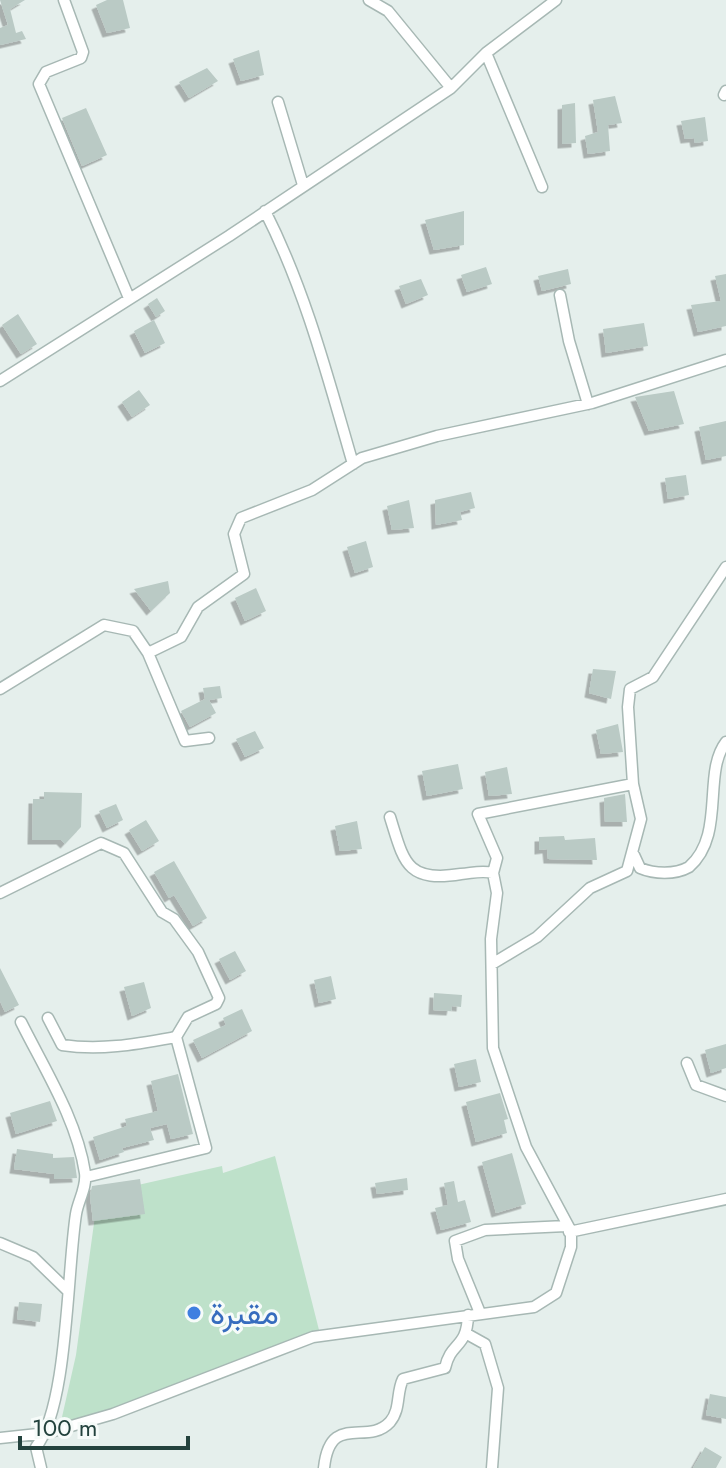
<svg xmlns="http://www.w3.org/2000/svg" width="726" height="1468" font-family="Jost,Vazirmatn,sans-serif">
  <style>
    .green { fill: #bee1ca }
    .building { fill: #bacac5; filter: url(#shadow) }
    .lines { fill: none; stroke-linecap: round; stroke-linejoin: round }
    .street-casing { stroke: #a7b8b4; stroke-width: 13 }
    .street { stroke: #fff; stroke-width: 10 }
    .shop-dot { fill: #3f7fe0; stroke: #f6fbf9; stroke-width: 3 }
    .labels { text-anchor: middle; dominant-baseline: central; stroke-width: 6; stroke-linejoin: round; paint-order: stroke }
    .shop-label { font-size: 32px; fill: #366cbe; stroke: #f6fbf9; text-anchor: start }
  </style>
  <defs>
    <filter id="shadow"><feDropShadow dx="-4.5" dy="4.5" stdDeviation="0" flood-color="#0004"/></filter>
  </defs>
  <rect width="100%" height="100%" fill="#e5efec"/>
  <!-- green -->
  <path class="green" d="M275,1156L319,1330L109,1411L66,1423L62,1417L76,1355L98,1194L222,1166L223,1173Z"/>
  <!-- building -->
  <path class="building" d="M0,0H25L10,9L16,33L22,31L26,39L0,45V28L8,25Z
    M107,0H123L130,28L107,33L96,5Z
    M259,50L264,75L241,81L233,59Z
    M207,68L218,81L189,98L179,82Z
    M615,96L622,123L608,125L610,151L588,154L585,136L598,132L593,100Z
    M575,103L576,143L562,144V105Z
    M86,108L107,155L82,166L62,118Z
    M705,117L708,141L695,143L694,138L685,139L681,121Z
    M464,211V245L434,250L425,220Z
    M486,267L492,284L467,292L461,275Z
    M568,269L571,284L542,291L538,276Z
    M726,274V326L698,332L691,305L721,301L715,276Z
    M421,279L428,295L406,304L399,286Z
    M157,298L165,311L156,317L148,304Z
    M18,314L37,344L21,354L2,325Z
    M154,320L165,343L145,353L134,331Z
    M644,323L648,346L606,353L603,329Z
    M139,390L150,405L132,417L122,402Z
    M674,391L684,424L649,431L635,397Z
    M726,421V456L706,460L699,427Z
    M686,475L689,495L668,499L665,478Z
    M471,492L475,508L460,512L462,520L436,525L435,500Z
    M409,500L414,528L392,530L387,506Z
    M366,541L373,567L355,573L347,547Z
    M168,581L170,593L151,611L134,589Z
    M256,588L266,611L245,621L235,598Z
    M593,669L616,671L611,699L589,693Z
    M220,686L222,698L209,700L216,713L190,727L181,711L205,699L203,688Z
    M618,724L623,752L601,754L596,730Z
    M255,731L264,748L245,757L236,739Z
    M458,764L463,789L427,796L422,771Z
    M507,767L512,794L489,796L485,772Z
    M44,792L82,793L81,827L65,844L61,840H32L33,799H44Z
    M625,794L627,822H605L604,798Z
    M116,804L123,820L107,828L99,811Z
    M146,820L159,841L142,851L129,830Z
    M357,821L362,849L340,851L335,826Z
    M564,836L565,840L595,838L597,860L548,859L547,849L539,850V837Z
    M174,861L207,918L193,926L174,895L169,898L154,872Z
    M235,951L246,971L230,980L219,959Z
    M0,968L19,1005L5,1012L0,1001Z
    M331,976L336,999L319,1003L314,980Z
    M144,982L151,1008L132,1016L124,987Z
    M434,993L462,995L461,1007L452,1006L451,1011L433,1010Z
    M242,1009L252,1031L202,1058L193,1040L226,1025L223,1018Z
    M726,1044V1068L711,1073L705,1050Z
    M476,1059L481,1082L459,1087L454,1064Z
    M178,1074L193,1134L171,1139L167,1124L150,1128L154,1140L122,1148L124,1152L100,1160L93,1137L127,1126L125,1119L158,1111L151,1081Z
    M500,1093L508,1119L504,1120L507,1133L476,1142L466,1102Z
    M50,1101L57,1121L16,1134L10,1113Z
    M17,1149L53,1154V1158L74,1157L77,1178L54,1179V1174L14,1169Z
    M512,1153L526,1204L496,1213L482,1162Z
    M407,1178L408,1190L377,1194L375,1183Z
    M140,1179L145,1214L93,1221L90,1196L92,1186Z
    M454,1181L458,1202L465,1200L471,1222L441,1230L435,1208L448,1205L444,1183Z
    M19,1302L42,1304L40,1322L17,1319Z
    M710,1394L726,1397V1419L706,1415Z
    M705,1447L722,1457L716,1468H693Z"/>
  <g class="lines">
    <defs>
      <path id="street" d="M64,0L83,52L81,58L46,72L39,84L129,298
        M369,0L388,11L451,88
        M486,53L542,187
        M724,95L726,91
        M278,102L303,185
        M265,211C306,292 328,378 353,464
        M560,295L569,341L588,404
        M0,381L229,236L451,88L486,53L556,0
        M148,653L185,741L209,738
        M0,689L104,625L133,631L148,653L181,637L198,607L244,574L234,534L241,518L312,490L362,458L437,436L592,403L726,360
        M634,855L640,868C654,874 675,875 689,867C726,835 702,773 726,742
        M493,873L497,858L478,814L633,784
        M0,893L101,843L124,853L162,912L174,919L198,952L219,998L216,1004L188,1017L176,1037L206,1148L86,1177
        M492,964L537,937L590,888L627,871L641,819L633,784L628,707L630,689L653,677L726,567
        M48,1018L62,1045C101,1051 137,1044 176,1037
        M21,1022C45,1070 77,1120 85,1173C87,1187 78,1201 76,1214C67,1270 68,1407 36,1447L41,1468
        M687,1063L696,1085L726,1096
        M569,1232L726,1199
        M0,1243L33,1257L67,1290
        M480,1313L458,1259L455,1241L485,1230L566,1226
        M467,1334L485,1344L498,1388L492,1468
        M0,1438L47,1433L113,1414L313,1337L534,1307L556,1293L571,1247V1231L526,1147L493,1048L491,939L497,893L493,873C482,870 473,873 461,874C406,883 404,862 390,817
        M324,1468C330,1411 367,1447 390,1422C401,1409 396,1393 403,1379L445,1368C451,1341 467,1349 468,1315"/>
    </defs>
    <!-- street casing -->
    <use href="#street" class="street-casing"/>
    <!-- street -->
    <use href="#street" class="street"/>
  </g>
  <!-- markers -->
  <circle class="shop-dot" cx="194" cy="1313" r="8"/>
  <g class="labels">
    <!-- shop labels -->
    <g class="shop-label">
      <text x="210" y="1313">مقبرة</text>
    </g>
  </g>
  <!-- scale -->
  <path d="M20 1436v12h168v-12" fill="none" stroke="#23423d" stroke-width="4"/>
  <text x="32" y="1436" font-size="24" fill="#23423d" stroke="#f6fbf9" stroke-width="6" paint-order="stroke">100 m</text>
</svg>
